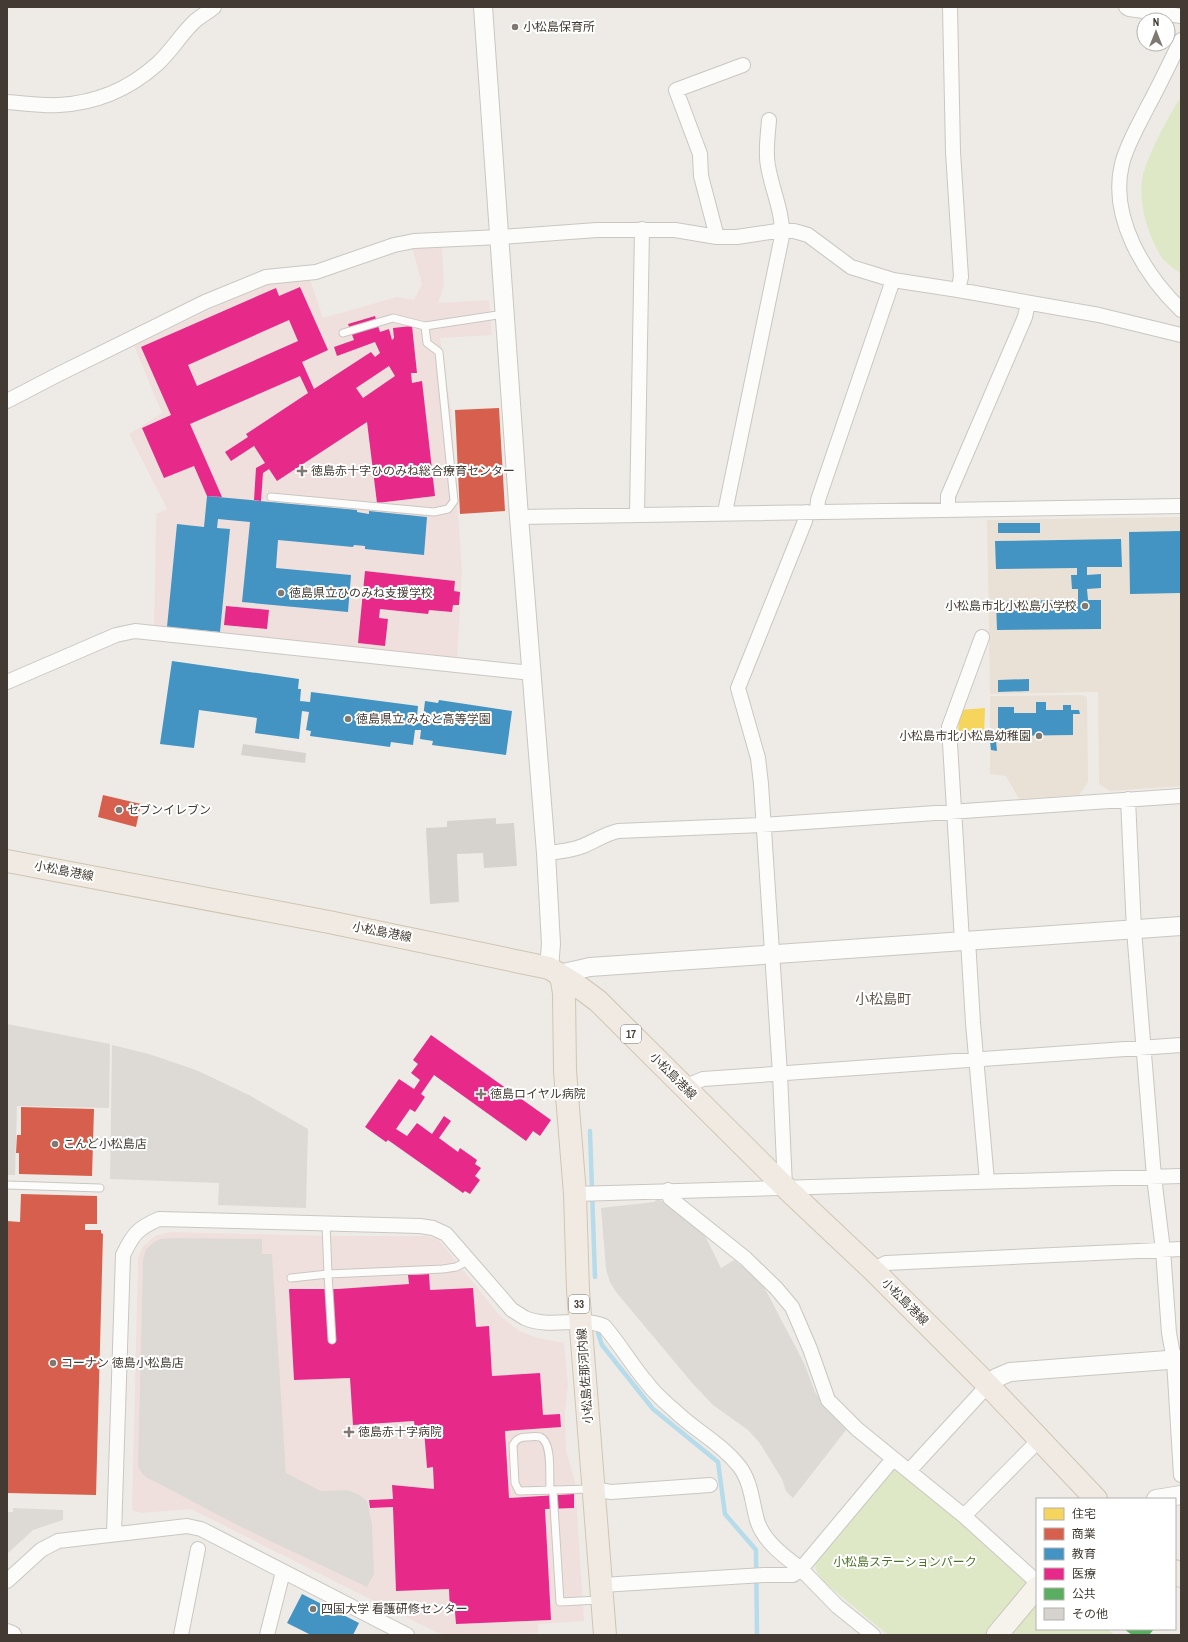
<svg xmlns="http://www.w3.org/2000/svg" width="1188" height="1642" font-family="'Archivo Narrow','Noto Sans JP',sans-serif">
  <style>
    .education { fill: #e9e1d5 }
    .medical { fill: #f0e0dd }
    .green { fill: #dee8c6 }
    .parking { fill: #dddad6 }
    .homes { fill: #f6d55c }
    .shops { fill: #d6604d }
    .schools { fill: #4393c3 }
    .health { fill: #e7298a; fill-rule: evenodd }
    .public { fill: #5aae61 }
    .lines { fill: none; stroke-linecap: round; stroke-linejoin: round }
    .stream { stroke: #b6dcec; stroke-width: 4.5 }
    .building { fill: #d6d2cd }
    .service-casing { stroke: #cac7c2; stroke-width: 9 }
    .minor-casing { stroke: #cac7c2; stroke-width: 16 }
    .tertiary-casing { stroke: #cac7c2; stroke-width: 20 }
    .secondary-casing { stroke: #cdc7bd; stroke-width: 23 }
    .primary-casing { stroke: #d0c5b3; stroke-width: 24 }
    .service { stroke: #fcfcfb; stroke-width: 7 }
    .minor { stroke: #fcfcfb; stroke-width: 14 }
    .tertiary { stroke: #fcfcfb; stroke-width: 18 }
    .secondary { stroke: #f6f3ed; stroke-width: 21 }
    .primary { stroke: #f0eae2; stroke-width: 22 }
    .poi-dot { fill: #7f7972; stroke: #fff; stroke-width: 1.5 }
    .labels { text-anchor: middle; dominant-baseline: central; stroke-width: 4; stroke-linejoin: round; paint-order: stroke }
    .shield { fill: #fff; stroke: #7b7670; stroke-width: 1 }
    .shield-label { font-size: 11px; font-weight: bold; fill: #433b33 }
    .poi-label { font-size: 12px; fill: #433b33; stroke: #fff; text-anchor: start }
    .street-label { font-size: 12px; fill: #433b33; stroke: #fff }
    .park-label { font-size: 12px; fill: #4b7328; stroke: #fff }
    .quarter-label { font-size: 14px; fill: #65584b; stroke: #fff }
  </style>
  <rect width="100%" height="100%" fill="#eeebe6"/>
  <!-- education -->
  <path class="education" d="M1181,517V786L1110,791L1099,784L1098,692L990,694L987,520Z
    M1083,695L1087,697L1088,782L1079,795L1019,799L1006,776L990,774V696Z"/>
  <!-- medical -->
  <path class="medical" d="M412,247H442L444,286L438,303L489,300L492,335L440,338L451,409L462,571L457,661L154,629L156,514L167,509L129,434L162,413L134,346L268,282L310,279L323,318L397,297L414,300L422,284Z
    M170,1232L330,1236H427L438,1239L500,1316L519,1331L538,1338L564,1343L568,1385L565,1413L566,1451L575,1481L584,1621L538,1624V1633L447,1635L436,1632L191,1509L142,1513L134,1511L132,1509L138,1258L143,1246L155,1236Z"/>
  <!-- green -->
  <path class="green" d="M1181,97V274C1175,269 1167,264 1162,258C1147,235 1135,195 1145,168C1154,143 1167,119 1181,97Z
    M893,1470L901,1471L1037,1587V1629H1107L1115,1635H888L824,1582L816,1571L815,1563Z"/>
  <!-- parking -->
  <path class="parking" d="M7,1024L110,1044L109,1108L17,1106L15,1175H7Z
    M112,1045L149,1054L196,1070L249,1095L308,1129L306,1208L218,1205L219,1183L110,1179Z
    M657,1199H659L704,1234L721,1268L734,1260L762,1283L804,1363L815,1392L827,1410L846,1430L793,1498L786,1491L782,1479L759,1442L748,1430L713,1405L693,1384L616,1292L610,1282L606,1269L601,1208L654,1202Z
    M173,1238L262,1239V1254H272L286,1473L321,1491L347,1490L358,1494L367,1501L372,1524L374,1574L367,1587L239,1526L146,1477L141,1472L138,1466L143,1259L146,1249L153,1243L160,1239Z
    M13,1508L63,1510V1520L33,1530L7,1554V1512H13Z"/>
  <!-- homes -->
  <path class="homes" d="M985,708L984,735L958,733L960,710Z"/>
  <!-- shops -->
  <path class="shops" d="M499,408L505,511L460,514L455,410Z
    M103,795L141,804L136,827L98,817Z
    M21,1107L94,1109L92,1176L19,1174V1153H16L17,1135H21Z
    M21,1194L97,1196V1224H85V1230H101V1233L103,1234L96,1495L7,1493V1221L20,1222Z"/>
  <!-- schools -->
  <path class="schools" d="M207,496L357,510V512L369,514V511L427,517L424,555L365,549V546L354,545L353,547L278,540L276,568L351,575L348,612L242,602L250,522L218,519L217,528L230,529L220,632L167,627L177,524L204,527Z
    M998,523H1040V533H998Z
    M1181,531V593L1130,594L1129,532Z
    M1121,539L1122,567H1087V575L1101,574V588L1087,589L1088,600H1101V629L997,630L996,601L1078,600V589H1072L1071,575H1077V568L996,569L995,541Z
    M172,661L299,679L298,689H301L300,701L310,702L311,692L418,706L417,717L423,718L425,701L438,703L439,700L512,711L506,755L432,745L433,741L420,739L421,730H415L413,745L391,742L390,747L310,736L311,731L306,730L309,712L302,711L299,739L255,733L257,718L199,710L194,748L160,744Z
    M1029,679V691L998,692V680Z
    M1036,702H1046V710H1063V705H1071V710H1079L1080,714H1073V735L998,736V707H1014V713H1036Z
    M990,741H996L997,751L991,750Z
    M302,1594L359,1623L353,1635H311L287,1623Z"/>
  <!-- health -->
  <path class="health" d="M300,287L328,350L302,362L314,389L371,352L375,357L380,353L375,342L337,356L334,347L354,340L348,324L375,316L380,332L389,329L392,340L394,338L393,328L412,326L417,373H411L412,383L422,381L435,496L377,503L367,422L277,481L269,469L263,473L261,501L254,500L256,468L265,463L254,446L231,461L225,452L248,437L246,434L308,393L300,376L190,424L222,497L207,496L194,466L164,478L142,428L171,415L141,347L276,288L279,296ZM289,320L298,341L197,386L188,365ZM389,366L395,376L363,398L356,388Z
    M365,571L455,581L454,591L460,592L459,605H453L452,612L429,610L428,614L380,609L379,618L388,619L385,646L358,643Z
    M226,606L269,610L267,629L224,625Z
    M431,1035L551,1120L540,1136L533,1131L526,1141L434,1075L421,1094L425,1097L415,1112L410,1109L396,1129L407,1136L417,1123L432,1134L444,1116L451,1121L439,1138L458,1152L460,1148L477,1160L475,1164L481,1168L475,1176L480,1180L470,1194L465,1191L463,1193L388,1140L386,1142L365,1127L399,1079L414,1089L420,1080L411,1073L418,1064L413,1060Z
    M429,1274L430,1290L473,1288L476,1327L489,1326L492,1376L540,1373L543,1415L560,1414L561,1427L505,1431L509,1498L574,1494V1508L545,1509L551,1620L456,1624L455,1612L450,1613L449,1589L396,1591L393,1507L370,1508L369,1500L393,1499L392,1485L434,1489L433,1467L427,1468L424,1430L415,1431L414,1421L353,1425L350,1378L294,1380L289,1289H338L409,1284L408,1275Z"/>
  <!-- public -->
  <path class="public" d="M1124,1629H1154L1149,1635H1132Z"/>
  <g class="lines">
    <!-- stream -->
    <path class="stream" d="M590,1131L595,1277
      M598,1333L602,1345L653,1409L718,1462L725,1514L756,1550L757,1635"/>
  </g>
  <!-- building -->
  <path class="building" d="M243,744L306,753L305,763L241,755Z
    M496,818V824L514,823L517,866L484,868L483,853L457,854L459,902L430,904L426,828L447,827V821Z"/>
  <g class="lines">
    <defs>
      <path id="service" d="M343,333L393,318L425,326L504,314
        M271,497L434,512L448,509L454,501L439,352L427,343L425,326
        M7,1185L100,1188
        M291,1278L328,1274L326,1223
        M332,1340L328,1274L443,1269L456,1267L470,1260
        M550,1490C549,1477 553,1442 540,1437C536,1436 531,1437 527,1437C520,1437 516,1439 513,1445L515,1483L519,1491L591,1489
        M553,1490L560,1602L599,1600"/>
      <path id="minor" d="M950,7L953,152L961,277L958,290
        M1126,7L1129,9L1181,16
        M1181,40C1170,63 1159,86 1147,108C1138,126 1127,144 1122,164C1109,217 1144,274 1181,310
        M7,102C24,103 42,106 59,105C95,103 129,89 156,65C171,52 180,35 195,21C201,16 208,12 214,7
        M717,237L701,176L700,154L676,90L743,65
        M7,401L59,374L205,302L266,277L316,272L394,245L414,241L500,237L597,230H675L717,237H737L777,231H794L808,235L851,267L893,280L958,290L1099,315L1181,335
        M948,510V496L1025,317L1028,303
        M725,512L782,236C783,212 772,190 768,166C765,151 768,135 769,120
        M817,512L818,500L893,280
        M637,514L642,229
        M519,517L1181,506
        M7,682L116,635L135,631L532,673
        M1128,799L1134,930L1154,1177L1163,1250L1169,1333L1174,1360L1181,1475
        M546,853C559,852 570,851 583,846C595,841 605,834 618,831L762,825L1181,796
        M968,940L973,1023L987,1181
        M962,941L949,727L982,637
        M684,1087L703,1079L1181,1045
        M785,1187L780,1074L761,784L758,758L738,688L805,521L806,512
        M668,1190L670,1198L745,1258L776,1288L792,1307L810,1349L828,1400L857,1429L964,1516L1037,1582
        M575,1194L1181,1176
        M873,1270L886,1263L1181,1249
        M909,1471L988,1385
        M593,1489L611,1492L710,1485
        M964,1516L1039,1440
        M114,1534L123,1255C133,1234 138,1228 159,1219L420,1226L433,1228L446,1234L512,1310C516,1312 521,1316 525,1318C550,1329 579,1316 604,1326C620,1344 632,1366 648,1384C655,1394 665,1402 674,1410C694,1430 721,1443 739,1466C751,1481 752,1502 757,1520C763,1541 785,1557 801,1569L893,1459
        M7,1581L41,1550L58,1541L187,1526L201,1529L407,1635
        M602,1585L764,1575H793L801,1569L837,1606L873,1635
        M181,1635L198,1549
        M267,1635L283,1572"/>
      <path id="tertiary" d="M483,7L519,517L546,853L551,944L549,968
        M559,974L590,967L1181,926
        M988,1385L996,1378L1010,1372L1181,1359
        M1156,1499L1181,1495
        M7,1633L12,1635"/>
      <path id="secondary" d="M997,1635L1037,1587"/>
      <path id="primary" d="M7,861L329,922L549,968L575,984L598,1001L785,1187L873,1270L988,1385L1096,1499
        M559,974L562,981L564,993L565,1071L575,1194L578,1290L605,1635
        M1175,1571L1181,1576"/>
    </defs>
    <!-- service casing -->
    <use href="#service" class="service-casing"/>
    <!-- minor casing -->
    <use href="#minor" class="minor-casing"/>
    <!-- tertiary casing -->
    <use href="#tertiary" class="tertiary-casing"/>
    <!-- secondary casing -->
    <use href="#secondary" class="secondary-casing"/>
    <!-- primary casing -->
    <use href="#primary" class="primary-casing"/>
    <!-- service -->
    <use href="#service" class="service"/>
    <!-- minor -->
    <use href="#minor" class="minor"/>
    <!-- tertiary -->
    <use href="#tertiary" class="tertiary"/>
    <!-- secondary -->
    <use href="#secondary" class="secondary"/>
    <!-- primary -->
    <use href="#primary" class="primary"/>
  </g>
  <!-- markers -->
  <g class="poi-dot">
    <circle cx="515" cy="27" r="4"/>
    <path d="M300 465h4v4h4v4h-4v4h-4v-4h-4v-4h4z"/>
    <circle cx="281" cy="593" r="4"/>
    <circle cx="1085" cy="606" r="4"/>
    <circle cx="348" cy="719" r="4"/>
    <circle cx="1039" cy="736" r="4"/>
    <circle cx="119" cy="810" r="4"/>
    <path d="M479 1088h4v4h4v4h-4v4h-4v-4h-4v-4h4z"/>
    <circle cx="55" cy="1144" r="4"/>
    <circle cx="53" cy="1363" r="4"/>
    <path d="M347 1426h4v4h4v4h-4v4h-4v-4h-4v-4h4z"/>
    <circle cx="313" cy="1609" r="4"/>
  </g>
  <g class="labels">
    <!-- shield labels -->
    <g class="shield">
      <rect x="621" y="1025" width="20" height="18" rx="3"/>
      <rect x="569" y="1295" width="20" height="18" rx="3"/>
    </g>
    <g class="shield-label">
      <text x="631" y="1034">17</text>
      <text x="579" y="1304">33</text>
    </g>
    <!-- poi labels -->
    <g class="poi-label">
      <text x="523" y="27">小松島保育所</text>
      <text x="311" y="471">徳島赤十字ひのみね総合療育センター</text>
      <text x="289" y="593">徳島県立ひのみね支援学校</text>
      <text x="1077" y="606" text-anchor="end">小松島市北小松島小学校</text>
      <text x="356" y="719">徳島県立 みなと高等学園</text>
      <text x="1031" y="736" text-anchor="end">小松島市北小松島幼稚園</text>
      <text x="127" y="810">セブンイレブン</text>
      <text x="490" y="1094">徳島ロイヤル病院</text>
      <text x="63" y="1144">こんど小松島店</text>
      <text x="61" y="1363">コーナン 徳島小松島店</text>
      <text x="358" y="1432">徳島赤十字病院</text>
      <text x="321" y="1609">四国大学 看護研修センター</text>
    </g>
    <!-- street labels -->
    <g class="street-label">
      <text transform="translate(64 871) rotate(11)">小松島港線</text>
      <text transform="translate(382 932) rotate(11)">小松島港線</text>
      <text transform="translate(673 1076) rotate(45)">小松島港線</text>
      <text transform="translate(905 1302) rotate(45)">小松島港線</text>
      <text transform="translate(585 1376) rotate(-94)">小松島佐那河内線</text>
    </g>
    <!-- park labels -->
    <g class="park-label">
      <text x="905" y="1562">小松島ステーションパーク</text>
    </g>
    <!-- quarter labels -->
    <g class="quarter-label">
      <text x="883" y="999">小松島町</text>
    </g>
  </g>
  <!-- border -->
  <rect width="1188" height="1642" fill="none" stroke="#433b33" stroke-width="16"/>
  <!-- legend -->
  <rect x="1036" y="1498" width="140" height="132" fill="#ffffff" stroke="#b4b1ad"/>
  <rect x="1044" y="1508" width="20" height="12" fill="#f6d55c" stroke="#b4b1ad"/>
  <text x="1072" y="1518" font-size="12" fill="#433b33">住宅</text>
  <rect x="1044" y="1528" width="20" height="12" fill="#d6604d" stroke="#b4b1ad"/>
  <text x="1072" y="1538" font-size="12" fill="#433b33">商業</text>
  <rect x="1044" y="1548" width="20" height="12" fill="#4393c3" stroke="#b4b1ad"/>
  <text x="1072" y="1558" font-size="12" fill="#433b33">教育</text>
  <rect x="1044" y="1568" width="20" height="12" fill="#e7298a" stroke="#b4b1ad"/>
  <text x="1072" y="1578" font-size="12" fill="#433b33">医療</text>
  <rect x="1044" y="1588" width="20" height="12" fill="#5aae61" stroke="#b4b1ad"/>
  <text x="1072" y="1598" font-size="12" fill="#433b33">公共</text>
  <rect x="1044" y="1608" width="20" height="12" fill="#d6d2cd" stroke="#b4b1ad"/>
  <text x="1072" y="1618" font-size="12" fill="#433b33">その他</text>
  <!-- north arrow -->
  <g transform="translate(1156 32)"><circle r="19" fill="#ffffff" stroke="#b4b1ad"/>
  <path d="M0-3L7 15L0 10L-7 15Z" fill="#7f7972"/>
  <text y="-6" font-size="11" font-weight="bold" text-anchor="middle" fill="#433b33">N</text>
  </g>
</svg>
